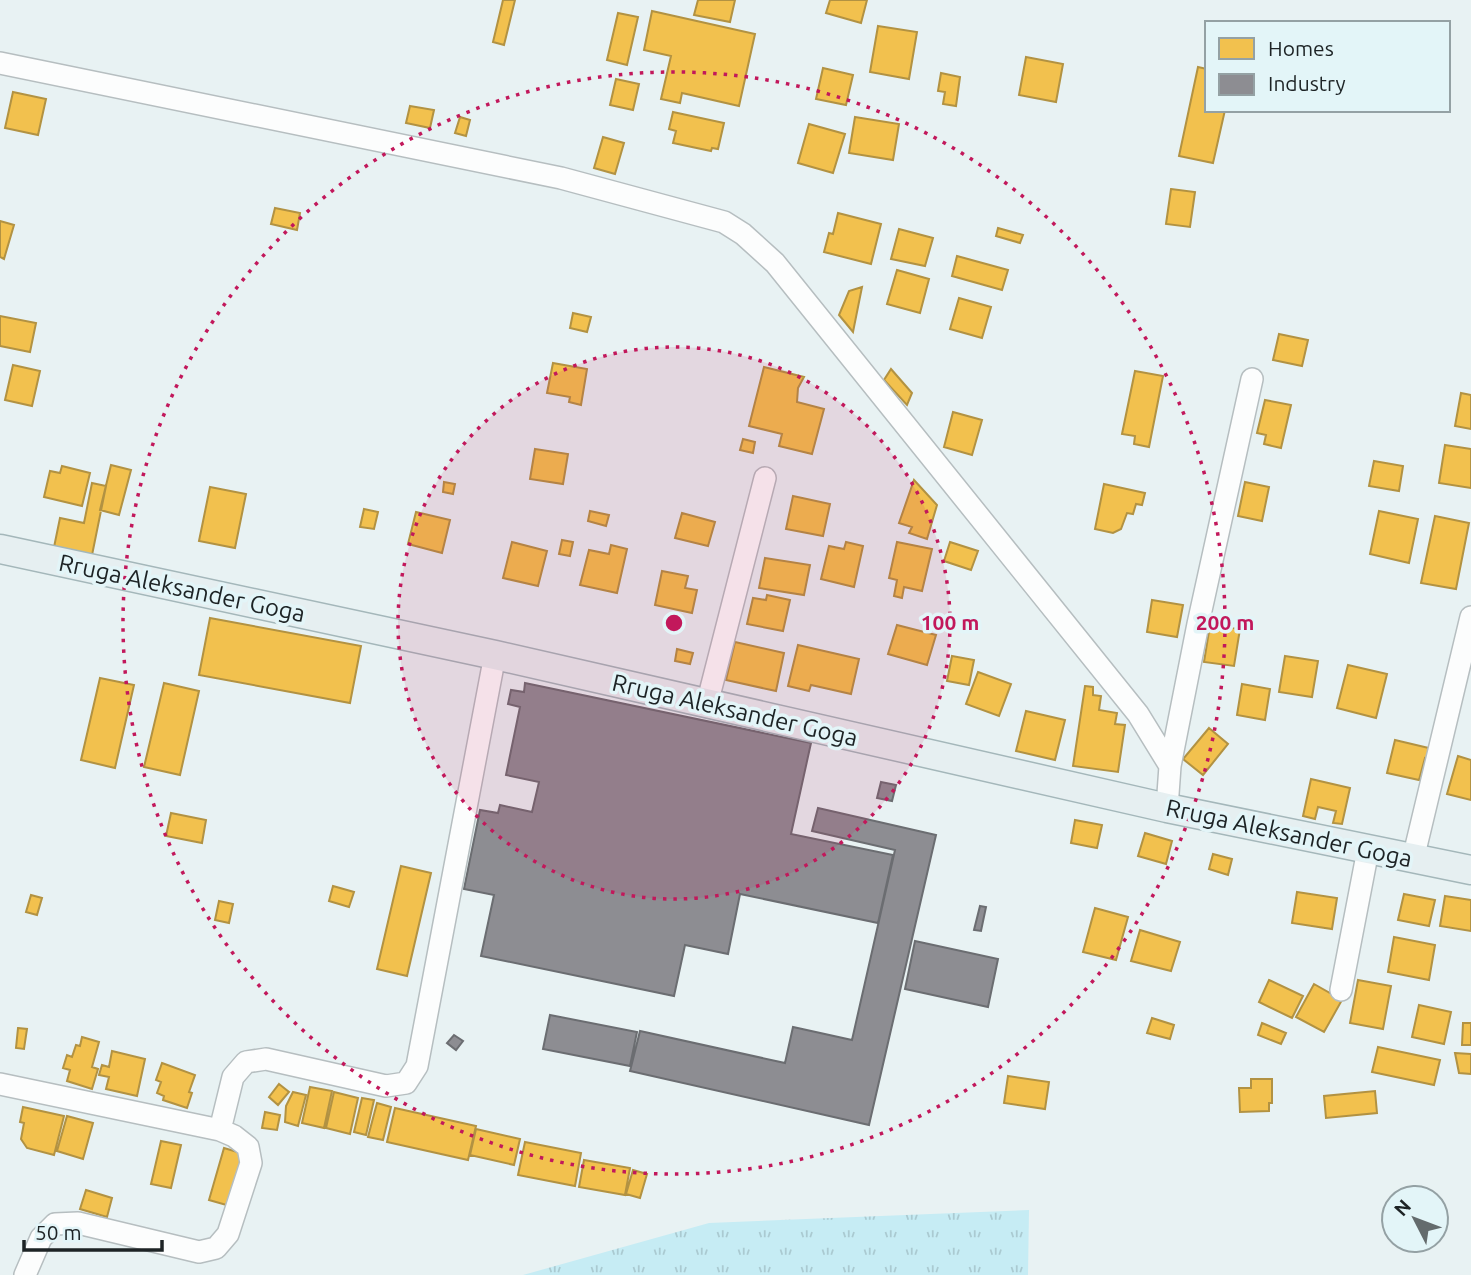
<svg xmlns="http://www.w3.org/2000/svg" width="1471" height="1275" font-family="Ubuntu,sans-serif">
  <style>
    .grass { fill: url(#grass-tufts) }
    .homes { fill: #f2c14e; stroke: #b29242; stroke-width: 2 }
    .industry { fill: #8d8d92; stroke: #6b6d71; stroke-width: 2 }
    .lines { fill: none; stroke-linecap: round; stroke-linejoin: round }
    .minor-casing { stroke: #b6bec0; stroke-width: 24 }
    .major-casing { stroke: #a4b7ba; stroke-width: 31 }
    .minor { stroke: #fcfdfd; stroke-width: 21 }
    .major { stroke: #e6eff1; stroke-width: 28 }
    .ring { fill: none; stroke: #c2185b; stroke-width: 3.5; stroke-dasharray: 3.5 7 }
    .labels { text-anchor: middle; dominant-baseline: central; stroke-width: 7; stroke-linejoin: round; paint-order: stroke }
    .street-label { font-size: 24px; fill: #1d2325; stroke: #e3f5f8 }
    .centre { fill: #c2185b; stroke: #e3f5f8; stroke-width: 3.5 }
    .ring-label { font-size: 21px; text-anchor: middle; font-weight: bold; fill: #c2185b; stroke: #e3f5f8; stroke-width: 7; stroke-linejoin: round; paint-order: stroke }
  </style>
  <defs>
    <pattern id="grass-tufts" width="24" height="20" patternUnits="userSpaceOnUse" patternTransform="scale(1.75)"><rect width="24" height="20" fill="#c6ecf4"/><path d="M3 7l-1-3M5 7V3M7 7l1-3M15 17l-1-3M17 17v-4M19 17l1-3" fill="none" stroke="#aacad1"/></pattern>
  </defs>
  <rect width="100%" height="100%" fill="#e8f2f3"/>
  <!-- grass -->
  <path class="grass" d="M1029,1210L1028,1275H523L709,1223Z"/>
  <!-- homes -->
  <path class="homes" d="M503,0H515L504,45L493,42Z
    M698,0H735L730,22L694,15Z
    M830,0H867L861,23L826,13Z
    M652,11L755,34L739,106L682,93L680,103L661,99L671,56L644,50Z
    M618,13L638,17L627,65L607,60Z
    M878,26L917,32L909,79L870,72Z
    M1026,57L1063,64L1056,102L1019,95Z
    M1198,67L1207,69V110H1225L1213,163L1179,156Z
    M823,68L853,75L846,105L816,99Z
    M941,73L960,77L956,106L943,104L945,92L938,91Z
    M616,79L639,84L633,110L610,105Z
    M13,92L46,99L38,135L5,128Z
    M410,106L434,110L430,128L406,123Z
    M673,112L724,123L718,149L712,148L711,151L673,143L676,131L669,129Z
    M460,117L470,120L466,136L455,133Z
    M855,117L899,124L893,160L849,153Z
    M809,124L845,134L833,173L798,163Z
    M603,137L624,143L615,174L594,168Z
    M1171,189L1195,192L1190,227L1166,224Z
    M275,208L300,213L297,230L271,224Z
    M838,213L881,224L871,264L824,252L829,233L833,234Z
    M0,221L14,225L4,259L0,257Z
    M998,228L1023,235L1020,243L996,236Z
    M899,229L933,238L925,266L891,259Z
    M957,256L1008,270L1002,290L952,276Z
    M897,270L929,279L920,313L887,304Z
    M862,287L853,332L839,315L849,291Z
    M959,298L991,307L982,338L950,329Z
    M573,313L591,317L587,332L570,328Z
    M0,316L36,323L30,352L0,346Z
    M1279,334L1308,340L1302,366L1273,360Z
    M553,363L587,369L581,405L569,402L570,397L547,393Z
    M13,365L40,371L32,406L5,400Z
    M764,367L804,377L798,388L797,402L824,409L812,454L779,446L782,434L749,426Z
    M891,369L912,393L907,405L884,380Z
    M1135,371L1163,376L1149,447L1134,444L1135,436L1122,434Z
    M1461,393L1471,395V429L1455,426Z
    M1265,400L1291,405L1281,448L1264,444L1266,435L1257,433Z
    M953,412L982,420L972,455L944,447Z
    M743,439L755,442L753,453L740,450Z
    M1445,445L1471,449V488L1439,483Z
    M535,449L568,454L563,484L530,479Z
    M1374,461L1403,466L1399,491L1369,486Z
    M111,465L131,470L119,515L100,510Z
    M62,466L90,473L82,506L44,497L50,471L60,473Z
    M914,480L937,505L927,539L909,533L912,527L899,523Z
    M444,482L455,484L453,494L443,492Z
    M1245,482L1269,487L1262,521L1238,516Z
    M92,483L106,486L91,560L53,552L60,518L84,523Z
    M1104,484L1145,493L1142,505L1136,504L1133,514L1127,513L1121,529L1113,533L1095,529Z
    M210,487L246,494L235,548L199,541Z
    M793,496L830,504L823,536L786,529Z
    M364,509L378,512L374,529L360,527Z
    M590,511L609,515L606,526L588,521Z
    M1379,511L1418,519L1409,563L1370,554Z
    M416,512L450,520L442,553L408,544Z
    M682,513L715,522L708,546L675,538Z
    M1435,516L1469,523L1456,589L1421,583Z
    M562,540L573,542L570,556L559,554Z
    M512,542L547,551L538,586L503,578Z
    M846,542L863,546L854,587L821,579L829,546L844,549Z
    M897,542L932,549L922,591L904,587L902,598L894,596L897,580L889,578Z
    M950,542L978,551L971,570L944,561Z
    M611,545L627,549L617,593L580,585L589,550L609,554Z
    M765,558L810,565L804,595L759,588Z
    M662,571L688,576L685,588L697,590L692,613L655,605Z
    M767,595L790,600L783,631L747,624L753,598L766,600Z
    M1152,600L1183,605L1177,637L1147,632Z
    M210,618L361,646L350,703L199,675Z
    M897,625L936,635L927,665L888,654Z
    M1210,625L1240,629L1234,666L1204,662Z
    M735,642L784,653L776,691L726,680Z
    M798,645L859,659L851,694L811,685L809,691L788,686Z
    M677,649L693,653L690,664L675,661Z
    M952,656L974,660L969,685L947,681Z
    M1285,656L1318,661L1312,697L1279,692Z
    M1348,665L1387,674L1376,718L1337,708Z
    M978,672L1011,684L999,716L966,704Z
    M100,678L134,685L115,768L81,760Z
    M164,683L199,691L180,775L144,767Z
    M1242,684L1270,689L1265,720L1237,715Z
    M1085,686L1093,687V695L1101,696L1099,710L1117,713L1115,724L1125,725L1118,772L1073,766Z
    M1026,711L1065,720L1055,760L1016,751Z
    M1209,728L1228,744L1203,775L1183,759Z
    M1395,740L1433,749L1431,759L1425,758L1419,780L1387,773Z
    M1458,756L1471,760V800L1447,794Z
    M1311,779L1350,788L1342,824L1333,823L1336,811L1318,807L1315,819L1303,816Z
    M171,813L206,820L202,843L166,836Z
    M1075,820L1102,825L1097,848L1071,843Z
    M1145,833L1172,841L1166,864L1138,856Z
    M1213,854L1232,859L1228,875L1209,869Z
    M401,866L431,873L407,976L377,969Z
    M333,886L354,892L349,907L329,901Z
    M1297,892L1337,898L1332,929L1292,923Z
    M1404,894L1435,900L1429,926L1398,920Z
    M31,895L42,898L37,915L26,912Z
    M1445,896L1471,900V931L1440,926Z
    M219,901L233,904L229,923L215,920Z
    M1095,908L1128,917L1116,960L1083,952Z
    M1140,930L1180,942L1171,971L1131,961Z
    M1394,937L1435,945L1429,980L1388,972Z
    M1269,980L1303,996L1292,1018L1259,1002Z
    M1358,980L1391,986L1383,1029L1350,1023Z
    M1314,984L1342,1000L1324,1032L1296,1017Z
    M1419,1005L1451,1012L1444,1044L1412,1037Z
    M1152,1018L1174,1025L1170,1039L1147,1033Z
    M1262,1023L1286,1033L1281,1044L1258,1035Z
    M1463,1023H1471V1045H1462Z
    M18,1028L27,1029L24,1049L16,1048Z
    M82,1037L99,1042L92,1067L98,1069L92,1089L67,1081L70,1070L63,1068L67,1055L72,1057L76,1045L80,1046Z
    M1378,1047L1440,1060L1434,1085L1372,1072Z
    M112,1051L145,1059L137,1096L106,1089L109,1077L99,1075L102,1065L109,1067Z
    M1455,1053L1471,1054V1074L1459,1073Z
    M162,1063L195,1075L189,1092L192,1093L187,1108L163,1100L164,1096L157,1093L161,1082L156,1080Z
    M1008,1076L1049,1082L1045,1109L1004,1103Z
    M1251,1079H1272V1103H1269V1111L1240,1112L1239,1088H1251Z
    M279,1084L289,1092L278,1105L269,1097Z
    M310,1087L332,1091L324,1128L302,1123Z
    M1375,1091L1377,1113L1326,1118L1324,1096Z
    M293,1092L306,1095L298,1126L285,1122L286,1106Z
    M334,1092L358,1098L350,1134L326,1128Z
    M362,1098L374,1100L366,1135L354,1132Z
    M377,1103L391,1107L383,1140L368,1137Z
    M23,1107L64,1116L54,1155L27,1148L21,1139L24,1123L20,1122Z
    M395,1108L476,1126L468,1160L387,1142Z
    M265,1112L280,1115L277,1130L262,1128Z
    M67,1116L93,1123L83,1159L57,1151Z
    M476,1129L520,1139L514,1165L470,1155Z
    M161,1141L181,1145L171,1188L151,1184Z
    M525,1142L581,1153L575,1186L518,1175Z
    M224,1148L244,1154L230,1206L209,1200Z
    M584,1160L630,1168L625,1195L579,1187Z
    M633,1170L647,1174L640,1198L626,1194Z
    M86,1190L112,1198L107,1217L80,1209Z"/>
  <!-- industry -->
  <path class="industry" d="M525,683L811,743L791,834L893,855L878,923L740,894L728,954L685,945L674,996L481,956L494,895L464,889L480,810L498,813L500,805L532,812L539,782L506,775L520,707L508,704L511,690L524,692Z
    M881,782L896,785L892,801L877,798Z
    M818,808L936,835L869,1125L630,1071L640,1031L785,1063L793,1027L852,1040L895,850L812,831Z
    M980,906L986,907L981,931L974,930Z
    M915,941L998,959L988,1007L905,989Z
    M550,1015L637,1032L630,1066L543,1049Z
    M454,1035L463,1041L456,1050L447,1043Z"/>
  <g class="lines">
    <defs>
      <path id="minor" d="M0,63L561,178L724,222L743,234L775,263L1138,714L1170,766L1167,808
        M707,704L765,478
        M1170,766L1198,624L1252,379
        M1413,859L1471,617
        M1341,990L1368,850
        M0,1084L220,1130L234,1136L248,1147L251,1163L228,1234L216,1248L199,1252L78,1223L55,1224L41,1238L25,1275
        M220,1130L233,1077L246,1062L266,1059L386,1086L406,1083L417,1066L495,655"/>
      <path id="major" d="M0,549L495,655L1167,808L1471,870"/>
    </defs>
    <!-- minor casing -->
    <use href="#minor" class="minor-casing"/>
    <!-- major casing -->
    <use href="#major" class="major-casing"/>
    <!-- minor -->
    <use href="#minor" class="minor"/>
    <!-- major -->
    <use href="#major" class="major"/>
  </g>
  <!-- distance rings -->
  <circle cx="674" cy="623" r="276" fill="#c2185b" fill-opacity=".12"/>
  <g class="ring">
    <circle cx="674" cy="623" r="276"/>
    <circle cx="674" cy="623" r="551"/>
  </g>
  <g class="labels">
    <!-- street labels -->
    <g class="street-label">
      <text transform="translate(182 588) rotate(12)">Rruga Aleksander Goga</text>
      <text transform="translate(735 710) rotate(13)">Rruga Aleksander Goga</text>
      <text transform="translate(1289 833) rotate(12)">Rruga Aleksander Goga</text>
    </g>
  </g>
  <circle cx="674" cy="623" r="10" class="centre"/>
  <g class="ring-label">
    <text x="950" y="630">100 m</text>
    <text x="1225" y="630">200 m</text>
  </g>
  <!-- legend -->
  <rect x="1205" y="21" width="245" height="91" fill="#e3f5f8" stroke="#94a1a4" stroke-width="2"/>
  <rect x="1219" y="38" width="35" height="21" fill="#f2c14e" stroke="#94a1a4" stroke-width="2"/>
  <text x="1268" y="56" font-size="21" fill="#1d2325">Homes</text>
  <rect x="1219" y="74" width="35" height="21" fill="#8d8d92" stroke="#94a1a4" stroke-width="2"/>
  <text x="1268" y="91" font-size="21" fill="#1d2325">Industry</text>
  <!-- north arrow -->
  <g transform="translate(1415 1219) rotate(312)"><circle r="33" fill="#e3f5f8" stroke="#94a1a4" stroke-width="2"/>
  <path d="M0-5L12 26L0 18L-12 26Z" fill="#646b6d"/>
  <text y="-10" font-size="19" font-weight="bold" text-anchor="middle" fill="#1d2325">N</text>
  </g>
  <!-- scale -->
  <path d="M24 1240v10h138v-10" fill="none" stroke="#1d2325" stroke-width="3.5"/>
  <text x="35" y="1240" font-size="21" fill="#1d2325" stroke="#e3f5f8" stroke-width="5" paint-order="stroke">50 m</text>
</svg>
